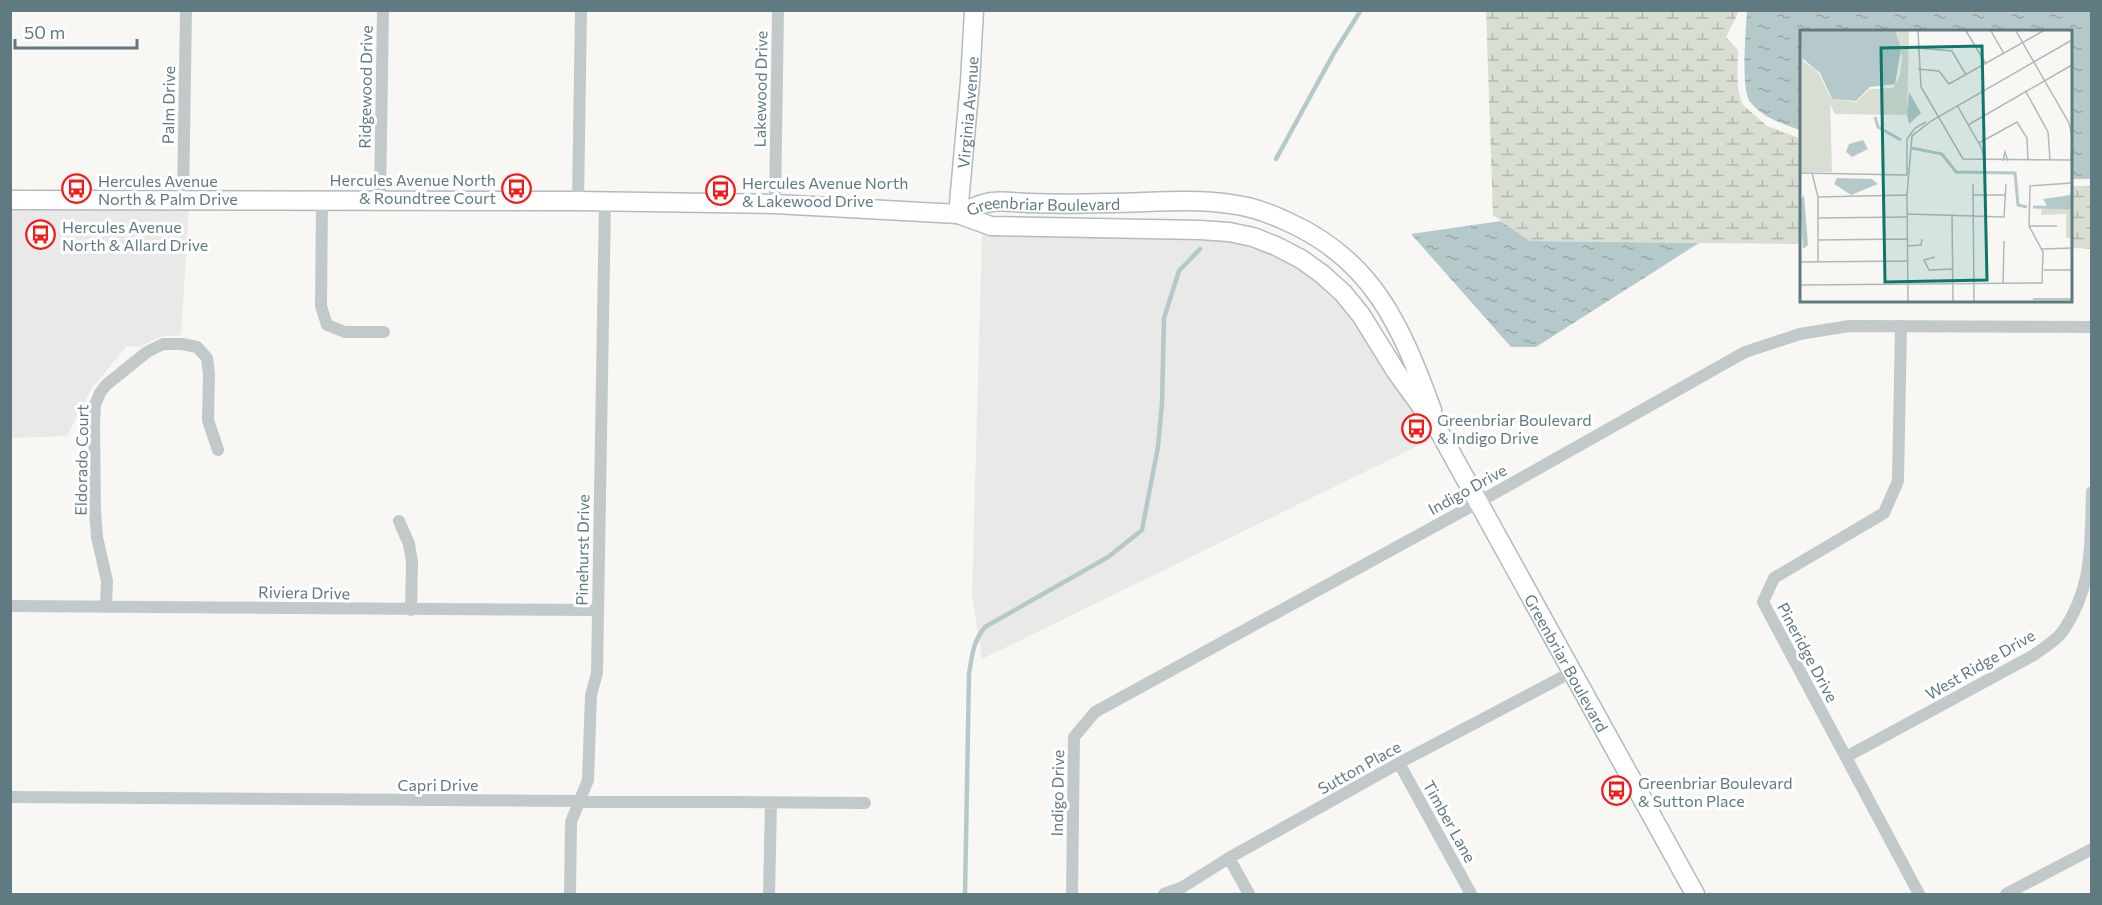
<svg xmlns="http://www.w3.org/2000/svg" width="2102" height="905" font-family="Commissioner,sans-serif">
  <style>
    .built { fill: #e9e9e8 }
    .wetland { fill: url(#wetland-marsh) }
    .water { fill: url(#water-ripples) }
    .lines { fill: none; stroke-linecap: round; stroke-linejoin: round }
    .stream { stroke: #b6c9ca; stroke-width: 4.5 }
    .secondary-casing { stroke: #b2bbbe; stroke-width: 21 }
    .street { stroke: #c2c9cb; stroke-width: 12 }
    .secondary { stroke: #fff; stroke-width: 18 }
    .labels { text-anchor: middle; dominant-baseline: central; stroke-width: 6; stroke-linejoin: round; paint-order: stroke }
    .street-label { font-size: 16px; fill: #607a82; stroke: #fff }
    .poi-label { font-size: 16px; fill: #607a82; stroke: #fff; text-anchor: start }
    .inset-river { fill: none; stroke: #b6c9ca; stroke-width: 3 }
    .inset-road { fill: none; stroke: #adbabc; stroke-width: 1.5 }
    .view { fill: #0f766e; fill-opacity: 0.15; stroke: #0f766e; stroke-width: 3 }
    .inset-edge { fill: none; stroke: #607a82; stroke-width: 3 }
  </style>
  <defs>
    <pattern id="wetland-marsh" width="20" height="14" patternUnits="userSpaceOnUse" patternTransform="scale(1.5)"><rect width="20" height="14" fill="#d9ded3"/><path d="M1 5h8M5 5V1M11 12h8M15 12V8" fill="none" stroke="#b3b9b1"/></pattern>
    <pattern id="water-ripples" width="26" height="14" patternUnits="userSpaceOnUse" patternTransform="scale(1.5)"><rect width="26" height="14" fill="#b6c9ca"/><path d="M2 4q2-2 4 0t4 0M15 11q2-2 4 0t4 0" fill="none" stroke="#97a8a9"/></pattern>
  </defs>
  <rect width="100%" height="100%" fill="#f8f7f4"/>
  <!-- built -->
  <path class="built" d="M10,208L189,209L181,335L159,337L140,347L127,346L92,388L67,436L11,438Z
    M982,232L1200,238L1251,245L1272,253L1296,266L1315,280L1336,298L1353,319L1387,374L1432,439L982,659L972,595Z"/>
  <!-- wetland -->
  <path class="wetland" d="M1486,11H1739L1726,37L1738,50C1738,67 1735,88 1743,105L1767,126L1802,139V244L1530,241L1493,215Z
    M2070,186H2091V249L2071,248Z"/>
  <!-- water -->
  <path class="water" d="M1747,11H2091V179H2071L2070,32H1802V131C1784,124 1761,118 1749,100C1741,87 1746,28 1747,11Z
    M1501,221L1530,241L1699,243L1536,347H1511L1411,234Z"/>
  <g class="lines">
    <!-- stream -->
    <path class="stream" d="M1276,159L1334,53L1361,10
      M965,894L969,674C972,656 973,641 985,627L1108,557L1142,530L1158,447L1162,403L1164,318L1179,271L1200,249"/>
    <defs>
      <g id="secondary">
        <path id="s1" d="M10,200L578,201L775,204L958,214L991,226L1200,230L1229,232L1253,237L1276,246L1301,259L1322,274L1343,293L1361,315L1395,370L1439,431L1695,894"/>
        <path id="s2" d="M958,214C968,210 981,203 992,202C1004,200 1017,203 1029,203C1055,204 1080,204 1106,203C1147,203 1190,198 1230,204C1249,206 1269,213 1286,221C1373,259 1401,326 1432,410"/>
        <path id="s3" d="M958,214L970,82L974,10"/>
      </g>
    </defs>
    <!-- secondary casing -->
    <use href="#secondary" class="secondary-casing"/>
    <!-- street -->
    <path class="street" d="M380,200L383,10
      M183,201L186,10
      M322,201L321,306L327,325L345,332H384
      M578,201L581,10
      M775,204L778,10
      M1901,326L1898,481L1884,513L1774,578L1763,602L1919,894
      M399,521L409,544L412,562L411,610
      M10,606L597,610
      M106,606L107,581L97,537L95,510L94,423L95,405L100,393L106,385L147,352L163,344H182L197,347L207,358L209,374L208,420L218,450
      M1846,757L2034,655C2043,648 2056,641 2063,631C2094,586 2090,543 2092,492
      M1399,763L1471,894
      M10,797L865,803
      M1229,858L1249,894
      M570,894L571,822L588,780L591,695L597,673L605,202
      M769,894L771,803
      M1072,894L1074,737L1095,712L1479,502L1745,352L1800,334L1849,326L2092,327
      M1164,894L1181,888L1229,858L1399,763L1572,672
      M2006,894L2092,849"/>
    <!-- secondary -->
    <use href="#secondary" class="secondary"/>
  </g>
  <!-- icons -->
  <defs>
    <symbol id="bus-ring" viewBox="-11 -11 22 22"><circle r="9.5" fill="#fff" stroke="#f31a1a" stroke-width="1.5"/><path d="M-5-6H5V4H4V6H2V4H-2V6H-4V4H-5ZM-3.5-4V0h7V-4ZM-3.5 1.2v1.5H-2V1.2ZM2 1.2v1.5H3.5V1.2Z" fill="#f31a1a"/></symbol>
  </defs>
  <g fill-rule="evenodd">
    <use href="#bus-ring" x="500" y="172" width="33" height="33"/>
    <use href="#bus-ring" x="60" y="172" width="33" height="33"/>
    <use href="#bus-ring" x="704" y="174" width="33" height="33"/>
    <use href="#bus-ring" x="24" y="218" width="33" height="33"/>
    <use href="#bus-ring" x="1400" y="412" width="33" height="33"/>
    <use href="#bus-ring" x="1600" y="774" width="33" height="33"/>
  </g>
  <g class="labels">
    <!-- street labels -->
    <g class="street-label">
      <text transform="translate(365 87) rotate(-89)">Ridgewood Drive</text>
      <text transform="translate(760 89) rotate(-89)">Lakewood Drive</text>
      <text transform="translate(168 105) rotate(-89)">Palm Drive</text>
      <text stroke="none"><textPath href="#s3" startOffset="102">Virginia Avenue</textPath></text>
      <text stroke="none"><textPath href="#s2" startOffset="87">Greenbriar Boulevard</textPath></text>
      <text transform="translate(81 460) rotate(-89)">Eldorado Court</text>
      <text transform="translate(1467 489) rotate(-29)">Indigo Drive</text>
      <text transform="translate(582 550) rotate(-89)">Pinehurst Drive</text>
      <text transform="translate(304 592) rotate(1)">Riviera Drive</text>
      <text transform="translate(1808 652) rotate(62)">Pineridge Drive</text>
      <text stroke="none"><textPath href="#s1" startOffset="1786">Greenbriar Boulevard</textPath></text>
      <text transform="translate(1980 664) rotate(-30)">West Ridge Drive</text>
      <text transform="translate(1359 767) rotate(-29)">Sutton Place</text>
      <text x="438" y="784">Capri Drive</text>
      <text transform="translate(1057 793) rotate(-89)">Indigo Drive</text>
      <text transform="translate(1450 821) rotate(61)">Timber Lane</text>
    </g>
    <!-- poi labels -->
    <g class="poi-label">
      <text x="496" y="179" text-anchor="end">Hercules Avenue North<tspan x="496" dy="18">&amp; Roundtree Court</tspan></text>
      <text x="98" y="180">Hercules Avenue<tspan x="98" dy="18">North &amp; Palm Drive</tspan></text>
      <text x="742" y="182">Hercules Avenue North<tspan x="742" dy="18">&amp; Lakewood Drive</tspan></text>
      <text x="62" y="226">Hercules Avenue<tspan x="62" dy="18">North &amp; Allard Drive</tspan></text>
      <text x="1437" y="419">Greenbriar Boulevard<tspan x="1437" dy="18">&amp; Indigo Drive</tspan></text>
      <text x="1638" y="782">Greenbriar Boulevard<tspan x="1638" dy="18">&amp; Sutton Place</tspan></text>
    </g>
  </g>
  <!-- overview -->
  <g transform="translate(1800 30)">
    <rect width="272" height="272" fill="#f8f7f4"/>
    <path d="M6,33L16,40L30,67L32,142H0V34ZM263,178L271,180V208H266V184L241,185V179Z" fill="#d9ded3"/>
    <path d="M97,1H109L107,85L35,84L22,58L14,55L8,60L1,55L0,22L4,32L19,44L31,69L56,72L70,59L93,58L100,46L102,27Z" fill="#d9ded3"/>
    <path d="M0,1H96L101,19L95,54L70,57L56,71L32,69L20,43L2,28ZM109,62L121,83L109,94L107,84ZM63,110L68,119L52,127L46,122L49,114ZM37,148L72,149L78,154L51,165L34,154ZM4,165L8,215L3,219L0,171ZM271,165V178L247,176L243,169Z" fill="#b6c9ca"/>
    <path class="inset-river" d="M75,87L78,97L101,110M112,118L142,124L156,142L215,143L218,175L227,177M233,177L272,178"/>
    <path class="inset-road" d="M118,1L121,57L163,129L272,130M166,1L186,34M191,1L204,24M216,1L269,93L272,105M118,18L152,21L166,45M118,39L139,41L149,54L243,1M226,62L248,102L250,130M157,75L182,119L184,131M168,95L272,35M179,113L217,92L227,108L228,130M271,130L272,107M203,131L205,122L208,131M0,143L107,145M12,143L18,167V232M107,145V109L115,98L126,92M173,154L174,271M174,165H206M18,167L107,165M107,184L204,187L206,154M152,184L153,271M18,188L106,187M229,196H257M18,210L107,209M107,216L121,215L122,209M242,219L272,218M135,227L124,230L129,240L153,239M0,232L108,231M244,240H272M203,254L204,211M0,255L242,253L243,222L229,196L230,156L272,153M233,269H272M108,271L107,165L112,106L131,91L272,10"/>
    <path class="view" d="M182,16L187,250L85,252L81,18Z"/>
    <rect width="272" height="272" class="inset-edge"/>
  </g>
  <!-- border -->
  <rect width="2102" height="905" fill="none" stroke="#607a82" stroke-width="24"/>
  <!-- scale -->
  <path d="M15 39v9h122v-9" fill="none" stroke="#607a82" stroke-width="3"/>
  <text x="24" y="39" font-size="18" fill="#607a82" stroke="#ffffff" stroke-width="4.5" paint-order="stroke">50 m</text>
</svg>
